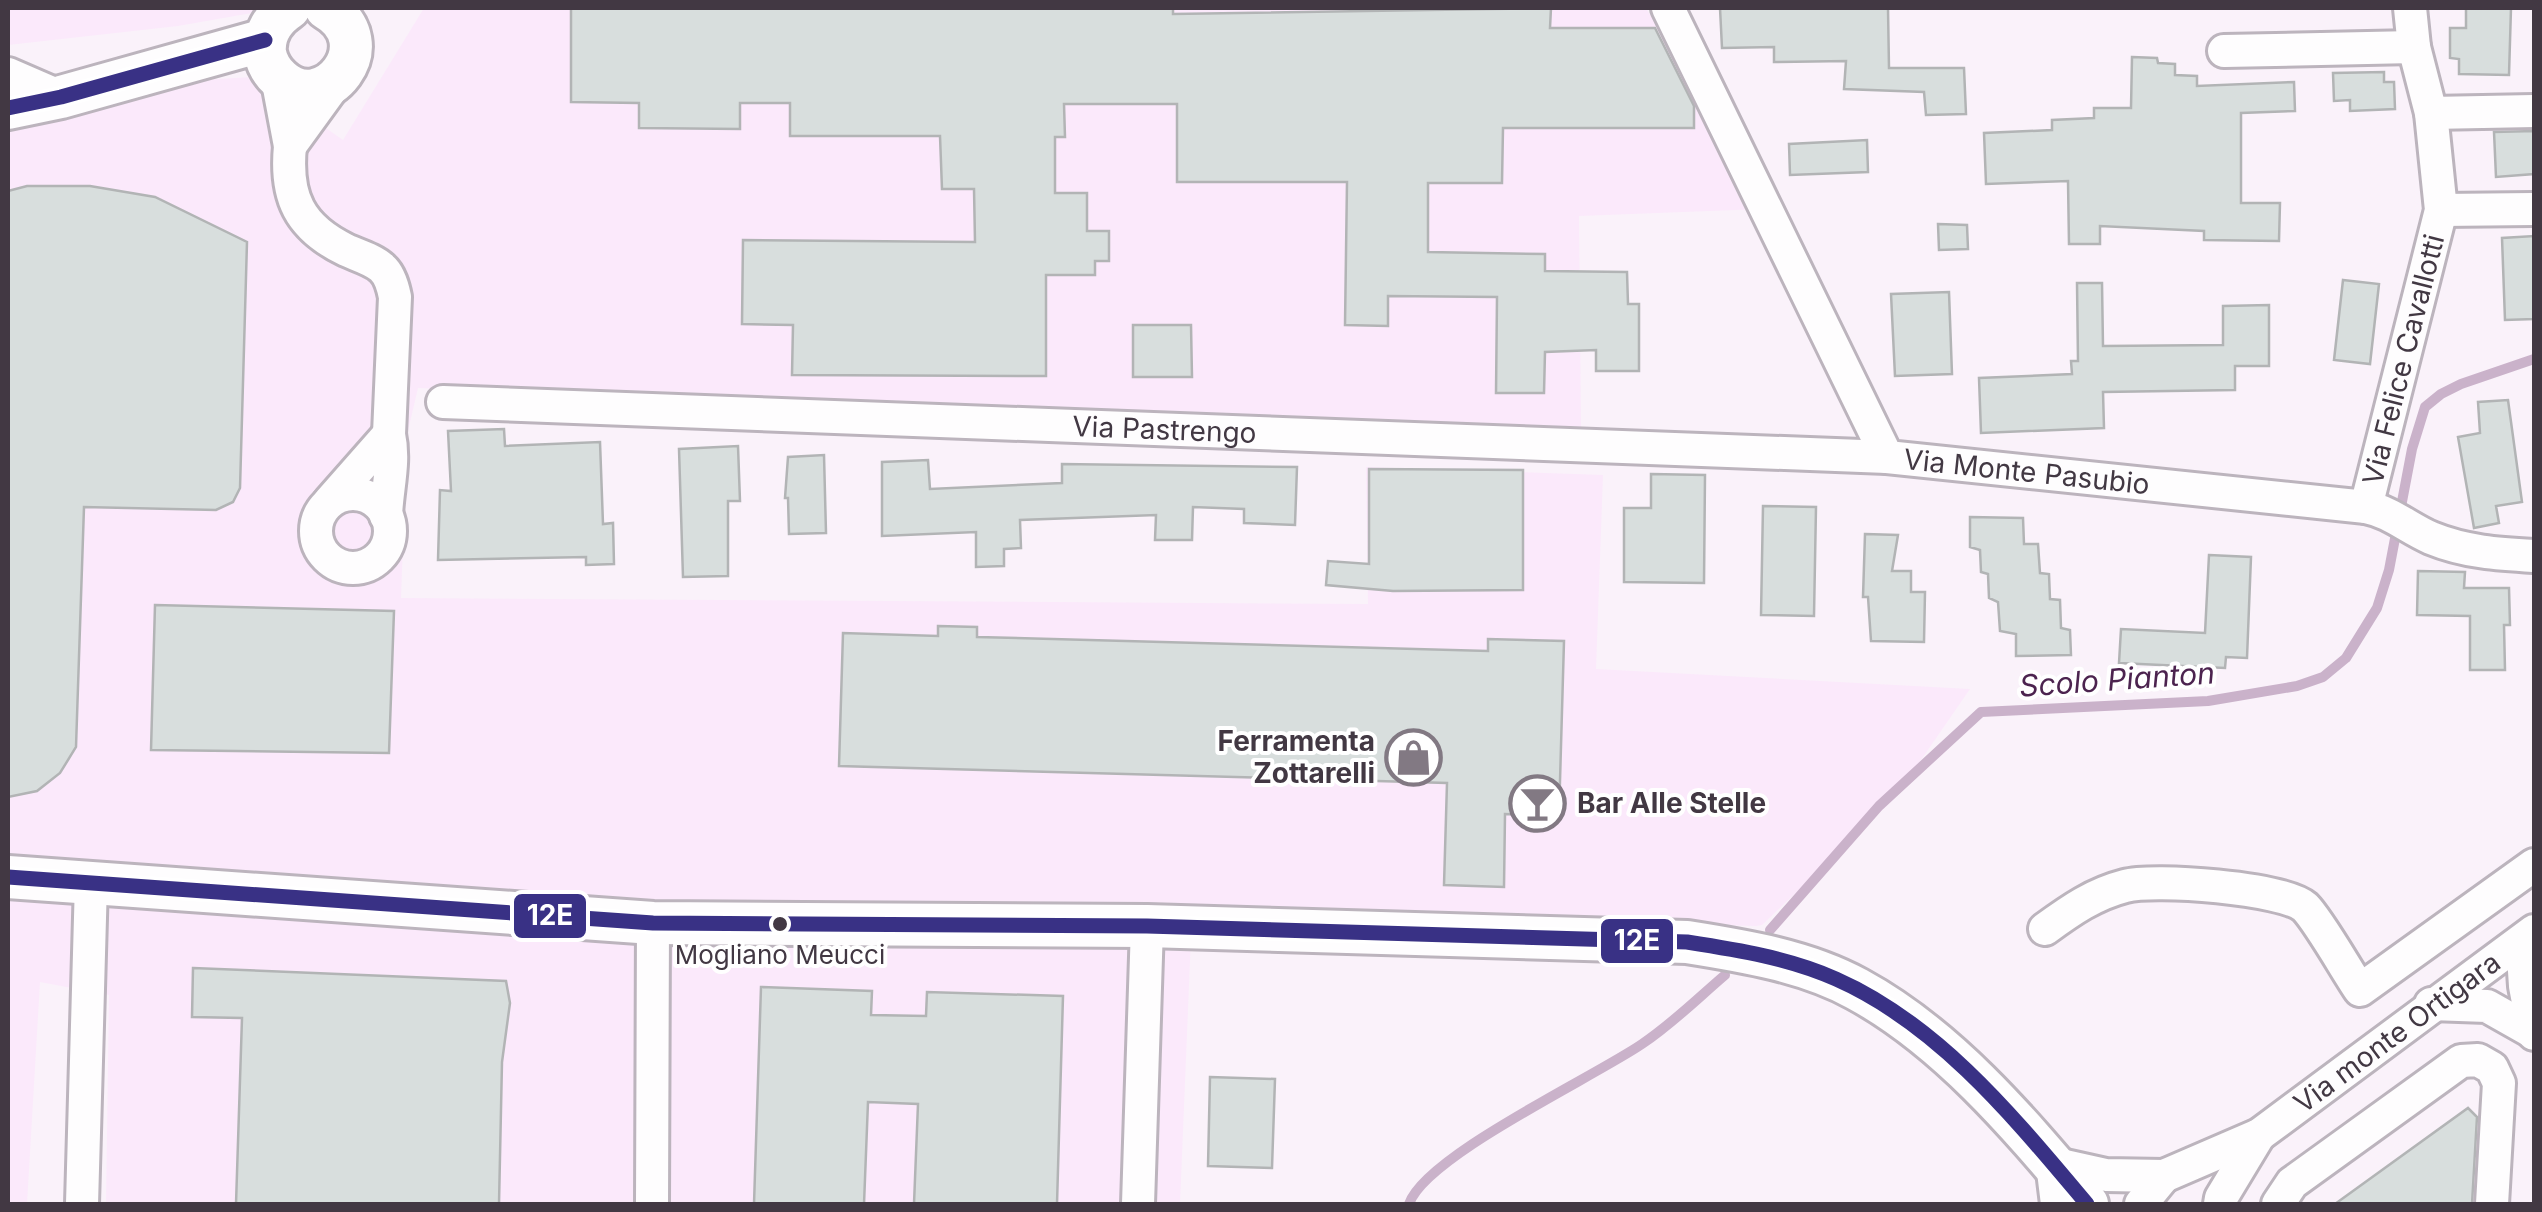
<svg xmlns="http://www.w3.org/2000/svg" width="2542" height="1212" font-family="Inter,sans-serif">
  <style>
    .built { fill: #fbe9fb }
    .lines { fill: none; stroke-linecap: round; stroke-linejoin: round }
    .stream { stroke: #cab2ca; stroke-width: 10 }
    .building { fill: #d8dedd; stroke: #b2b4b5; stroke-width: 2.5 }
    .minor-casing { stroke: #bcb4bd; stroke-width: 38 }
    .major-casing { stroke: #bcb4bd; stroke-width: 48 }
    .minor { stroke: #fefdfe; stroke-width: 32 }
    .major { stroke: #fefdfe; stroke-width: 42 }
    .bus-1-casing { stroke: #fff; stroke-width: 22 }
    .bus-1 { stroke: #393185; stroke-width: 15 }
    .bus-dot { fill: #423843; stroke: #fff; stroke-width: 4 }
    .labels { text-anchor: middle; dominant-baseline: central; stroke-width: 8; stroke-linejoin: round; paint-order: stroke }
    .bus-label { font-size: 26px; fill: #423843; stroke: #fff }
    .street-label { font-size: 28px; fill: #423843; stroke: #fff }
    .poi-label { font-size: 28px; font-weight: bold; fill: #423843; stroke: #fff; text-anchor: end }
    .water-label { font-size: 30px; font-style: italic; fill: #4c234f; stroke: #fff }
    .line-badge { stroke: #fff; stroke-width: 4 }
    .badge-label { font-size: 28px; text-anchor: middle; font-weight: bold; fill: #fff }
  </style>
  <rect width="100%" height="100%" fill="#faf2fa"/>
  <!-- built -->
  <path class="built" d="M8,8H281L178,26L8,45Z
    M424,8H1646L1762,209L1579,216L1581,427L418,388L407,435L401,598L1368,604L1366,467L1603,475L1596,669L1970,689L1894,799L1762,925L1756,926L1192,912L1180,1204H106L109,995L40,982L27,1204H8V120L146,83L253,77L343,140Z"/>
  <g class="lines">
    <!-- stream -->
    <path class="stream" d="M1770,930L1879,806L1981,712L2208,701L2297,686L2323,677L2346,658L2377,608L2389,570L2412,449L2425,407L2441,394L2461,384L2534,359
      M1409,1204C1425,1156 1594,1077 1642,1044C1672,1024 1698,998 1725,975"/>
  </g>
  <!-- building -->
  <path class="building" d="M571,8H1173V14L1551,8L1550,28H1655L1694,106V128H1503L1502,183H1428V252L1545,254V271L1627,272L1628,304H1639V371H1596V350L1545,352L1544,393H1496L1497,297L1388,296V326L1345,325L1347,182H1177V104H1064L1065,137H1055V193H1087V231H1109V261H1095V275H1046V376L792,375L793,325L742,324L743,240L975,242L974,189H942L940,136H790V103H740V129L639,128V103L571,102Z
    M1720,8H1888L1889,68H1964L1966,114L1926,115L1924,92L1844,89L1846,61L1774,62V47L1722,48Z
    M2466,8H2511L2509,75L2459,74V59L2450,58V28H2466Z
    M2132,57L2157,58L2158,63L2175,64V75L2197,76V86L2294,82L2295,111L2241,113V203H2280L2279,241L2204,240V231L2100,226V244H2069L2068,181L1986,184L1984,133L2052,130V120L2094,118V108H2131Z
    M2384,72V82H2394L2395,109L2350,111V100L2334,101L2333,73Z
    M2534,131V174L2496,177L2494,132Z
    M1867,140L1868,172L1790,175L1789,144Z
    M27,186H90L155,197L247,242L240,488L233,502L216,510L84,507L76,747L60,773L37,791L8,797V191Z
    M1938,224L1967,225L1968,249L1939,250Z
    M2534,236V319L2505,320L2502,238Z
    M2343,280L2379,284L2370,364L2334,360Z
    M2077,283H2102L2103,346L2223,345V306L2269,305V366H2235V390L2103,392L2104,428L1981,433L1979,378L2072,374L2071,361H2078Z
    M1949,292L1952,374L1895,376L1891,294Z
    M1133,325H1191L1192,377H1133Z
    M2508,400L2522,502L2496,506L2499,523L2474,528L2458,437L2480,433L2478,402Z
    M504,429L505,446L600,442L603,524L613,523L614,564L586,565V557L438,560L440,490L451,491L448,431Z
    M738,446L740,501H728V576L683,577L679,449Z
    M824,455L826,533L789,534L788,498H785L788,457Z
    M928,460L930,489L1062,483V464L1297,467L1295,525L1244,523V509L1193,507L1192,540H1155L1156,515L1020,520L1021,548L1004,549V566L976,567V532L882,536V462Z
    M1369,469L1523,470V590L1393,591L1326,585L1328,561L1369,564Z
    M1651,474L1705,475L1704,583L1624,582V508H1651Z
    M1763,506L1816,507L1814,616L1761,615Z
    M1970,517L2023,518L2024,544H2038L2040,573L2049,574L2050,599L2060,600L2061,628L2070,630L2071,655L2016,656V634L2000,631L1998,602L1989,598L1988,574L1981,572L1980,550L1970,547Z
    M1865,534L1898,535L1892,571H1911V592H1925L1924,642L1871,641L1868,597H1863Z
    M2209,555L2251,557L2247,658L2226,657L2225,668L2119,663L2121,629L2205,633Z
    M2418,571L2465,572L2464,588H2509L2510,625H2504L2505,670H2470V616L2417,615Z
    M155,605L394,611L389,753L151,750Z
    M938,626L977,627V637L1488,651V639L1564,641L1559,816L1505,814L1504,887L1444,885L1447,783L839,766L843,633L938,636Z
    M193,968L506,981L510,1003L502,1062L499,1204H236L242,1018L192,1017Z
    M761,987L872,991L871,1015L926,1016L927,992L1063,996L1057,1204H914L918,1104L868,1102L864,1204H754Z
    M1210,1077L1275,1079L1272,1168L1208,1166Z
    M2468,1108L2477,1117L2472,1204H2335Z"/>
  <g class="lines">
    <defs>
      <g id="minor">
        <path id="s1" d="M1668,8L1887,457L2366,507C2391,512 2408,528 2431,538C2465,552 2499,554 2534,556"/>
        <path d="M2224,51L2414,47"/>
        <path d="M8,74L61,97"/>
        <path d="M277,77L290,146L340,77"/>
        <path d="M2431,113L2534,111"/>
        <path d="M290,146C285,197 299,227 346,250C357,255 374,260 382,268C390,275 393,287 395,297L389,434"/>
        <path d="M2441,210L2534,209"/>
        <path id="s2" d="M443,402L1887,457"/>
        <circle cx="353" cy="531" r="37"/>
        <path d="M330,501L389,434C395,462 387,488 386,516"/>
        <path id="s3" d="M2366,507L2441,210L2431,113L2414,47L2410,8"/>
        <path d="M2045,929C2071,910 2094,894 2125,886C2154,878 2283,888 2305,907C2319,921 2347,971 2360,990L2534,865"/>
        <path d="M2534,946L2522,941L2525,986L2534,1034"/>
        <path d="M2431,1004L2487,1006L2533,1032"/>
        <path d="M82,1204L91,882"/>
        <path d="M652,1204L653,923"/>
        <path d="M1138,1204L1147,926"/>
        <path id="s4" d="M2057,1204L2052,1163L2106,1175L2164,1176L2259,1135L2534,931"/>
        <path d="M2141,1204L2164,1176"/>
        <path d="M2220,1204L2221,1198L2259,1135"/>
        <path d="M2278,1204L2292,1183L2461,1061L2478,1060L2492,1068L2499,1083L2492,1204"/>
      </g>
      <path id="major" d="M289,8C274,18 263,33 265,53C267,63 272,72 280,79C324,120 386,43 326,8
        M8,108L61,97L265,40
        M8,877L653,923L1147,926L1687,942C1744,951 1806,961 1857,989C1949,1039 2021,1126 2087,1204"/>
    </defs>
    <!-- minor casing -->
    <use href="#minor" class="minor-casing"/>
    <!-- major casing -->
    <use href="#major" class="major-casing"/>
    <!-- minor -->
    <use href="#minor" class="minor"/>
    <!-- major -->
    <use href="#major" class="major"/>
    <defs>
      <path id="bus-1" d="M8,108L61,97L265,40
        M8,877L653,923L1147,926L1687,942C1738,950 1789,958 1836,979C1940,1025 2016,1120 2087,1204"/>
    </defs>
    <!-- bus-1 casing -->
    <use href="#bus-1" class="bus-1-casing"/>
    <!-- bus-1 -->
    <use href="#bus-1" class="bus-1"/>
  </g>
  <!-- icons -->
  <defs>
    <symbol id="shop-ring" viewBox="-11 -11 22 22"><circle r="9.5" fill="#fff" stroke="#827983" stroke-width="1.5"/><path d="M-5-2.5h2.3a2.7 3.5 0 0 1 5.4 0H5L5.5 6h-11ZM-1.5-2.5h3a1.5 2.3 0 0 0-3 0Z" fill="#827983"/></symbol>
    <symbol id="bar-ring" viewBox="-11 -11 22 22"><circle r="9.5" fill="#fff" stroke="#827983" stroke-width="1.5"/><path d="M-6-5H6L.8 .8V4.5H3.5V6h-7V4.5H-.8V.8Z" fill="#827983"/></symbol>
  </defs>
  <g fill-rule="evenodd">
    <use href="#shop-ring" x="1382" y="726" width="63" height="63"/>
    <use href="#bar-ring" x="1506" y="772" width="63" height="63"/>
  </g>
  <!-- markers -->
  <circle class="bus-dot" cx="780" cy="924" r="9"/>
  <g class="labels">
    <!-- bus labels -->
    <g class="bus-label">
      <text x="780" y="954">Mogliano Meucci</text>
    </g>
    <!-- street labels -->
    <g class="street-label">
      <text stroke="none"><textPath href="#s3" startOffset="152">Via Felice Cavallotti</textPath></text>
      <text stroke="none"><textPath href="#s2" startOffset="722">Via Pastrengo</textPath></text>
      <text stroke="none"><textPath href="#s1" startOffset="640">Via Monte Pasubio</textPath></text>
      <text stroke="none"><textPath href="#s4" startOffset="430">Via monte Ortigara</textPath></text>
    </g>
    <!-- poi labels -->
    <g class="poi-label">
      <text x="1375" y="741">Ferramenta<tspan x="1375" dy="32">Zottarelli</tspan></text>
      <text x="1577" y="803" text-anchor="start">Bar Alle Stelle</text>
    </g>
    <!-- water labels -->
    <g class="water-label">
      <text transform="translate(2117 679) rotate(-4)">Scolo Pianton</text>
    </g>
  </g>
  <g class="line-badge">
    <rect x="512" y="892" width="76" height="48" rx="10" fill="#393185"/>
    <rect x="1599" y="917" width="76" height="48" rx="10" fill="#393185"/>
  </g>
  <g class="badge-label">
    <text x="550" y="925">12E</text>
    <text x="1637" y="950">12E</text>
  </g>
  <!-- border -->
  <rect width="2542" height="1212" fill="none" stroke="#423843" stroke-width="20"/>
</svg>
